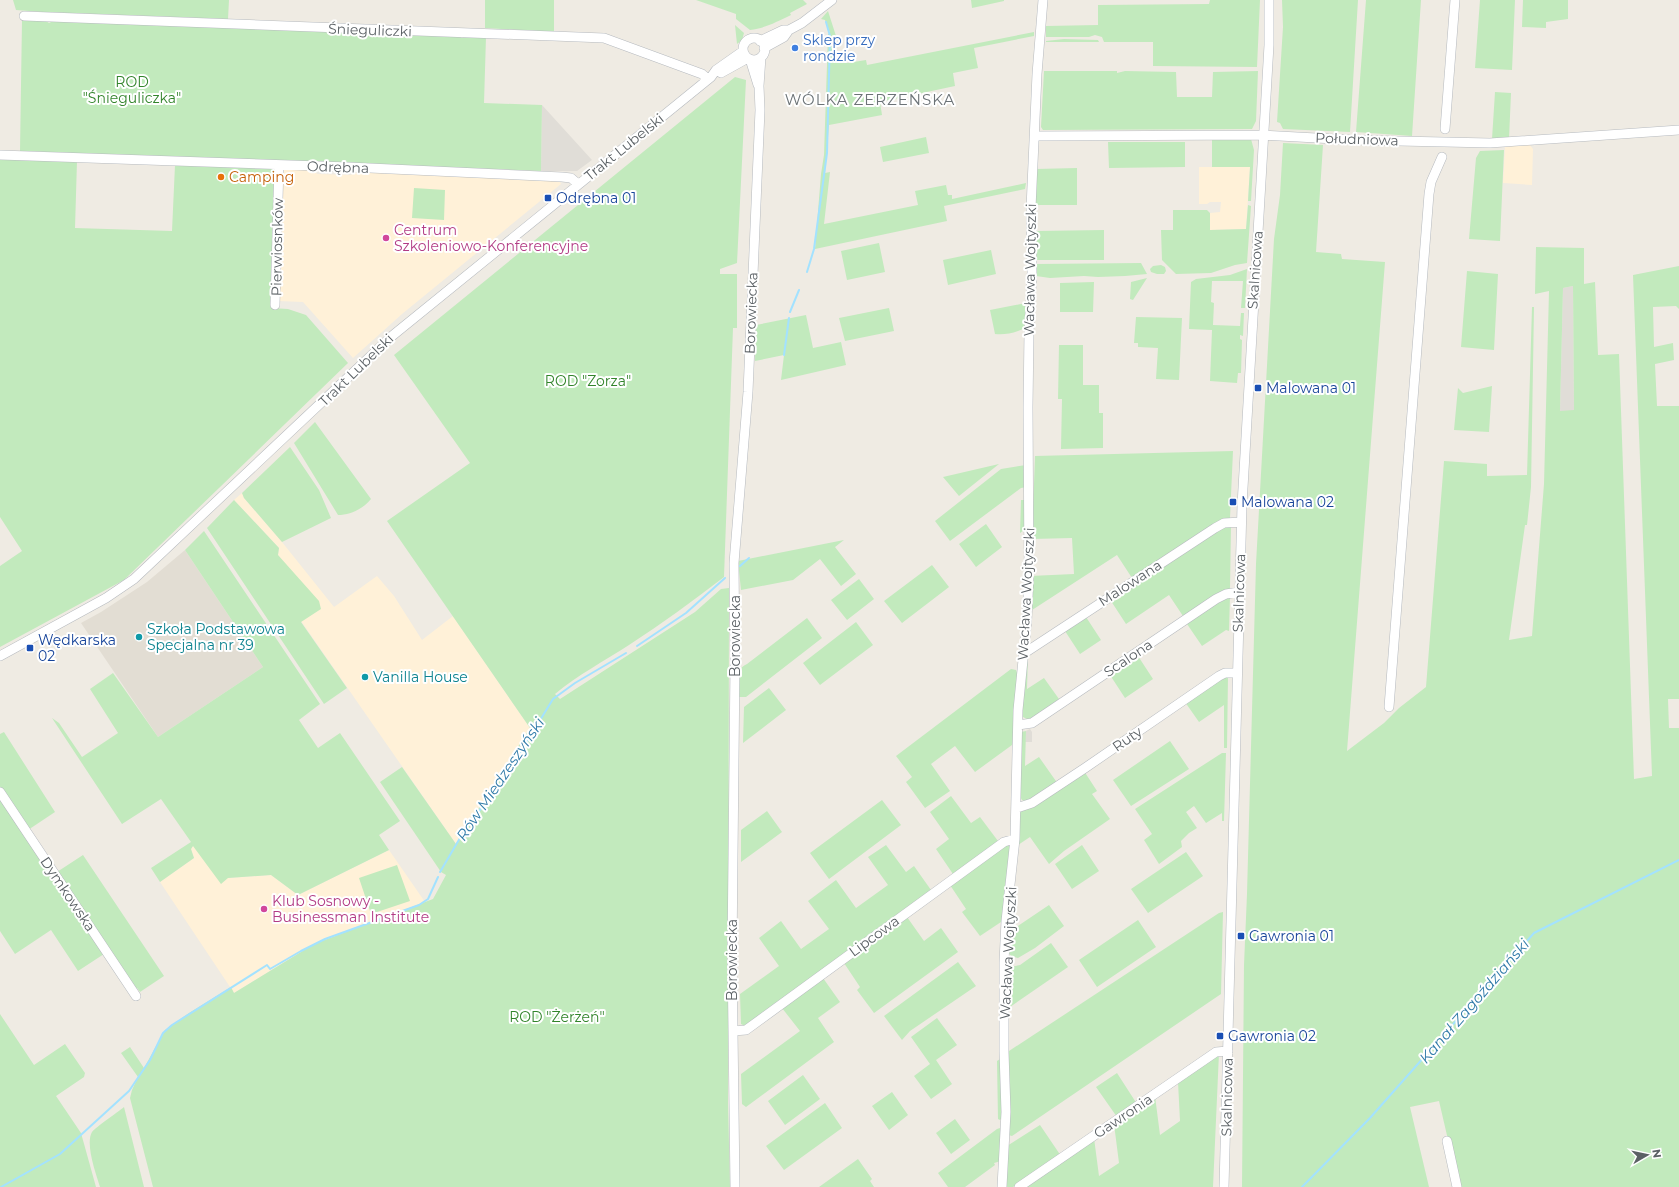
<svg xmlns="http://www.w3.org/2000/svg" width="1679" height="1187" font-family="Montserrat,sans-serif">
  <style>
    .commercial { fill: #fff1d8 }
    .industrial { fill: #e0ddd7 }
    .education { fill: #e2ddd3 }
    .green { fill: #c2eabd; fill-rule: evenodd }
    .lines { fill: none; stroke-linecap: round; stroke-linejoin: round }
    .stream { stroke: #a3e2ff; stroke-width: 2 }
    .minor-casing { stroke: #b6babf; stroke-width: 10 }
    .minor { stroke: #fff; stroke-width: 9 }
    .shop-dot { fill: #3f7fe0; stroke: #fff; stroke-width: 1.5 }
    .food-dot { fill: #e8710a; stroke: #fff; stroke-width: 1.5 }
    .transit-dot { fill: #1a4fb4; stroke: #fff; stroke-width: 1.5 }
    .hotel-dot { fill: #d1479c; stroke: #fff; stroke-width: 1.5 }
    .culture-dot { fill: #0f9aa8; stroke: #fff; stroke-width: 1.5 }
    .labels { text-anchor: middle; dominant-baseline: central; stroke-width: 4; stroke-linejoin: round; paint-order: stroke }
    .street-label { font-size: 14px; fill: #5b6165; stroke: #fff }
    .shop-label { font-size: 14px; fill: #366cbe; stroke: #fff; text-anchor: start }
    .park-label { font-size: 14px; fill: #32842b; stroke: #fff }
    .food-label { font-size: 14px; fill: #c56008; stroke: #fff; text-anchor: start }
    .transit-label { font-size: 14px; fill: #164399; stroke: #fff; text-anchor: start }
    .hotel-label { font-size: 14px; fill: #b23c85; stroke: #fff; text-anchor: start }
    .culture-label { font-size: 14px; fill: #0d838f; stroke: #fff; text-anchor: start }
    .neighbourhood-label { font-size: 15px; letter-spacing: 1px; fill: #6c7377; stroke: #fff }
    .water-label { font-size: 15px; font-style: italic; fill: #317ba9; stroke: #fff }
  </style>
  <rect width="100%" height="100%" fill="#efebe3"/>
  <!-- commercial -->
  <path class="commercial" d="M1529,144L1533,149L1532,185L1503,183L1505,146Z
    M1199,167H1250L1246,229L1210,230V213L1220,212L1221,202H1210L1207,204H1199Z
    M283,169L315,170L317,174L351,175L354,172L559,180L561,184L402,314L353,358L303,302L278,301Z
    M242,493L244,498L282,542L334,607L377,576L394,596L422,640L453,616L530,728L462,833L456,844L301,621L320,609L278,555L279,548L234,500Z
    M193,846L228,878L271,875L298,895L389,850L425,902L314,944L234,993L160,882L194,858L191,849Z"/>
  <!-- industrial -->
  <path class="industrial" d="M542,105L592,160L577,171H541Z
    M1573,286L1574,411H1560L1563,288Z
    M1030,729L1032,732V742H1025L1026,731Z"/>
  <!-- education -->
  <path class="education" d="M185,550L263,667L158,737L81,623L101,612L147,582Z"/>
  <!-- green -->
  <path class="green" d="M13,0H229L228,19L42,12L16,10Z
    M485,0H554V32L485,28Z
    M696,0H803L807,4L790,13L791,15C776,22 766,28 750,30L736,19V14Z
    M971,0H1004V1L972,8Z
    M1210,0H1260L1257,67L1153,66V42H1104L1102,37L1095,35L1089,37H1046V26L1098,25V5L1209,4Z
    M1282,0H1358L1350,132L1283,129L1280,123L1277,122L1283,27Z
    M1366,0H1421L1412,136L1356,132Z
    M1480,0H1515L1512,70L1475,68Z
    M1523,0H1568V19L1546,22V28L1522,27Z
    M828,11L836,36L835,62L842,61L847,63L866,60L867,65L1034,32V36L974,48L978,68L953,73L955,86L880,102L882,115L829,125L825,173L830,172L824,224L918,205L915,191L946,185L948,195H952V199L1026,183L1025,189L944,206L947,221L815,249L821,174L824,155L828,34L830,33L825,20L821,19Z
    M22,20L46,21L49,23L53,21L459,36L462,38L465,36L486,37L484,103L542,105L541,171L20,151Z
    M735,25L744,33L742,40L737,44Z
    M1064,39L1098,40L1099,42H1046V41Z
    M1044,71H1117V73L1125,71L1176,72L1177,97H1212L1213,72L1258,71L1256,121L1252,129L1043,130L1041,127Z
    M735,77L746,80L737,263L720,269V274H737V328H733L724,577C693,601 661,624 629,645C604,661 578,675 555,694L560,699L695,612L721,589L729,588L728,1102L730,1187H153L130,1098L132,1090L138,1077L121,1053L130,1047L144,1068L165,1030L189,1013L231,987L234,993L314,944L433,899L446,875L441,872L380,782L402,767L456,844L530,728L387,521L470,463L394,355Z
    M1495,92L1511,93L1509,139H1492Z
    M926,137L929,153L883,162L880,147Z
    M1212,139H1251L1254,150L1251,201H1248L1250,167H1212Z
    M1108,142H1185V167L1109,168Z
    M1283,143L1323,145L1316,252L1341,254L1342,259L1385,262L1347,751L1384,723L1399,708L1426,687L1444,461L1487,464V476L1527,475L1532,307H1534L1531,487L1527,525H1525L1509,640L1532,636L1544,484L1549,291L1535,294L1536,247L1584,248V284L1595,282L1598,355L1619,354L1634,779L1652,776L1633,275L1679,266V309L1676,306L1653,307L1654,347L1673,343L1674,360L1655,364L1657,406H1679V699H1668L1669,728H1679V1187H1459L1439,1101L1410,1107L1429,1187H1242L1244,965L1247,894L1256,564L1274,239L1280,195ZM1573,286L1574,410L1560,411L1563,288Z
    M1504,150L1500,241L1469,239L1476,158L1480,151Z
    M0,159L77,161L75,228L172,231L175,165L275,169L271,308L288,309L306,315L348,363L124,580L0,647V566L22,551L0,517Z
    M1077,168V205H1037L1035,204L1036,169Z
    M414,188L445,190L444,220L412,218Z
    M1248,205L1251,206L1247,263L1235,265L1211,273L1176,274L1162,260L1161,230H1173V210H1207L1210,213V230L1246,229Z
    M1104,230V260H1036L1037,231Z
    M879,243L885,272L847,280L841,251Z
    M991,250L996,274L948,285L943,260Z
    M1141,263L1147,274L1125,276L1098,277L1084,276L1050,278L1036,276V264Z
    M1161,265L1165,267L1166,271L1164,274H1157L1151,272L1150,269L1153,266Z
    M1247,269L1245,308H1241L1243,281H1212L1211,302L1214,303L1213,325L1240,326L1241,313H1244L1243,336L1240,335V339L1242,340L1241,373H1238L1237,383L1210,381L1212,330L1189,329L1191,282L1196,279L1230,275Z
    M1467,271L1498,274L1494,350L1461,347Z
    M1147,278L1133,300L1130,299L1131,282Z
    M1094,282L1093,312H1060V283Z
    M1026,303V327C1017,333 1005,335 995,334L990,310Z
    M889,308L894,331L845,341L839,318Z
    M806,315L813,348L841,342L846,365L781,380L784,355L755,361L756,325Z
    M1136,317L1182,318L1179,380L1156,379L1158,348L1138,347V343H1134Z
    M1059,345H1083V385H1099V413H1103V448L1061,449L1062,399H1058Z
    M1492,386L1489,432L1454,430L1458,388L1463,393Z
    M315,422L371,499C363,509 350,515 338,515L294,443Z
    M290,447L319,490L331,518L282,542L244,498L242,493Z
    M1233,451L1230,518H1224L1132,578L1117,555L1029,612L1030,576L1074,574L1072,538L1032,539L1035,456Z
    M999,464L959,496L943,477Z
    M1026,465L1027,487L1021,488L950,541L935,521L1001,469Z
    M234,500L279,548L278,555L319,601L321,609L301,622L347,688L324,704L207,528Z
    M1021,500H1026L1024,530L1020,533Z
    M986,524L1002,547L976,567L959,544Z
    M1231,524L1230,589L1224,590L1183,616L1169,595L1126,624L1111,601L1216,530Z
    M204,531L320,704L299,720L318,748L340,733L400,821L379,835L389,850L298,895L271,875L228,878L221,884L193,846L191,849L194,858L160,882L151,868L191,842L161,799L122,824L52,718L59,723L82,757L118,733L90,689L113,673L158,737L263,667L185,550Z
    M844,540L835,547L856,574L841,586L820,559L793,580L741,590L738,561Z
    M932,565L949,587L902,623L884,601Z
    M859,579L874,599L847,620L831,600Z
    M1230,596L1229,631L1226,630L1202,646L1187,624L1217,601Z
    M1086,617L1101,640L1080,654L1065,631Z
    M807,618L822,638L746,697H738C738,685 733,670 747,664Z
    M856,622L873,645L820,685L803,663Z
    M1028,654L1027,689L1044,678L1059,699L1029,720L1021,716Z
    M1138,656L1153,679L1125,698L1110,675Z
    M1011,669L1016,670L1018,676L1015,739L1012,745L975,772L955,746L931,764L950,791L925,808L906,782L912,777L896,756Z
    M1228,676L1227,748H1224V705L1199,722L1185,702Z
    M769,688L786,710L743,743L744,707Z
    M1026,731L1025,766L1039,757L1058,784L1027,802L1022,800L1019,795L1021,732Z
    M4,732L55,812L28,830L0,787V734Z
    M1170,741L1189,769L1131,806L1113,780Z
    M1222,753H1226L1224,821H1222V813L1206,823L1194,806L1186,812L1197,828L1189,833L1181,841L1182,847L1159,864L1144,840L1152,834L1135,809Z
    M1084,771L1097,791L1092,794L1110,819L1064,851L1049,864L1030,837L1018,845L1019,813Z
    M951,796L971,823L980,817L998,841L953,874L936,849L949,839L930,812Z
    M0,800L104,954L78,971L51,930L15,954L0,931Z
    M882,800L901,825L829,879L810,853Z
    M767,811L782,832L741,862V830Z
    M1009,844L1012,846L1004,920L980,936L962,912L966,909L950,885Z
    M886,845L906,872L914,866L931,890L745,1026L741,1024L740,994L779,966L759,938L781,921L801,949L829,929L808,901L836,880L856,908L888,885L868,857Z
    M1082,845L1099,871L1072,889L1055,864Z
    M1186,852L1203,876L1148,913L1131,889Z
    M83,855L164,976L140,992L137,988L134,989L57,872Z
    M397,865L410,901L371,914L359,878Z
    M1049,905L1064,926L1035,948L1018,958L1011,956L1007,950L1009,932Z
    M1223,912L1221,994L1012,1136L1008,1135L1006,1053L1219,913Z
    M907,917L924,941L941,928L958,952L874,1013L857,990L860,987L844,963Z
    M1138,920L1156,947L1097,987L1079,960Z
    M1051,943L1068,967L1007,1009L1006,971L1010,967L1020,965Z
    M958,962L976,986L910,1031L902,1040L884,1016Z
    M823,978L840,1002L818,1018L834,1042L746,1107L742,1104L741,1074L800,1031L782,1008Z
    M0,1014L34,1065L65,1044L85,1073L84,1077L56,1096L81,1133L96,1187H0Z
    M937,1018L957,1045L936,1060L952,1084L931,1099L914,1076L930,1064L911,1037Z
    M1219,1053L1213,1187H1026L1094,1138L1099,1176L1119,1163L1114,1124L1155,1096L1160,1135L1180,1121L1178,1082Z
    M1000,1059L1001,1061L1003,1116L1000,1120L998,1119L997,1061Z
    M1117,1073L1137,1104L1117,1117L1096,1087Z
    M803,1075L820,1099L785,1125L768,1101Z
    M892,1092L908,1115L889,1130L872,1106Z
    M825,1103L842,1128L784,1170L766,1146Z
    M124,1107L144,1187H100C96,1174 85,1144 92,1132C97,1126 117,1113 124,1107Z
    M955,1119L970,1140L951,1154L936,1133Z
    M1040,1125L1061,1156L1013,1187H1005L1007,1146Z
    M1000,1128L1003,1130L1001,1161L994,1163L995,1165L965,1187H948L938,1173L997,1129Z
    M858,1159L872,1179L870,1181L874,1187H819Z"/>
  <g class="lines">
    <!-- stream -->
    <path class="stream" d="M807,272L814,249L827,153L830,36L826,22
      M790,312L799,290
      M784,355L789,318
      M740,566L749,558
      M637,646L686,613L725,578
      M440,872L470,821L496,792L553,699L575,683L626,653
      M1,1187L60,1154L129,1091L150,1060L163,1033L172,1025L267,965L270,969L301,951L325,939L419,905L428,899L438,877
      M1302,1187L1370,1118L1534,933L1679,860"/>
    <defs>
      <path id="minor" d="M24,16L604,38L702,74L708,79
        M743 49a11 11 0 1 1 22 0a11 11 0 1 1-22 0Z
        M760,41L783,30H789
        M764,48L784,37L789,30L802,23L832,0
        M750,59L758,85
        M721,73L748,58
        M1445,129L1455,0
        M1035,136L1263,135L1353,140L1490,143L1679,130
        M0,155L348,167L562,177L571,178L578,184
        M275,305L279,165
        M1023,654L1215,528L1224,523L1241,522
        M0,656L106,598L134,579L392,336L711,77L716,70L743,51
        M1389,707L1429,194L1431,182L1442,157
        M1018,725L1032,723L1216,599L1226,594L1239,592
        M0,792L136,996
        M1017,808L1032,803L1085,768L1219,676L1225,673H1237
        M733,1031L746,1030L1004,842L1015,839
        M1447,1141L1457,1187
        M735,1187L732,953L735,663L734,563L748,392L760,110L759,86L761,57
        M1002,1187L1006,1112L1004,1052V962L1006,921L1015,839L1018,710L1027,620L1029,575L1028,407L1029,332L1032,272L1031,208L1037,74L1043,0
        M1019,1187L1216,1052L1228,1051
        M1224,1187L1242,505L1269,45V0"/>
    </defs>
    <!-- minor casing -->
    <use href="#minor" class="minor-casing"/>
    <!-- minor -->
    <use href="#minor" class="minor"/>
  </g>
  <!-- markers -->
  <circle class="shop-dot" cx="795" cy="48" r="4"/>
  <circle class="food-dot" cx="221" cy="177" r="4"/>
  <g class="transit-dot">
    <rect x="544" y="194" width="8" height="8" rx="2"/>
    <rect x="1254" y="384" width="8" height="8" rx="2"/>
    <rect x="1229" y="498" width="8" height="8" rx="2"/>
    <rect x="26" y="644" width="8" height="8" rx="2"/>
    <rect x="1237" y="932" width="8" height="8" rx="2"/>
    <rect x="1216" y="1032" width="8" height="8" rx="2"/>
  </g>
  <g class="hotel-dot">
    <circle cx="386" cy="238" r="4"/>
    <circle cx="264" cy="909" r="4"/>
  </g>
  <g class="culture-dot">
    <circle cx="139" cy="637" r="4"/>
    <circle cx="365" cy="677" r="4"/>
  </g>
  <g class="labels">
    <!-- street labels -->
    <g class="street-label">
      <text transform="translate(370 30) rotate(2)">Śnieguliczki</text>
      <text transform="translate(1357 139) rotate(2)">Południowa</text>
      <text transform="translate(624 147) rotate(-39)">Trakt Lubelski</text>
      <text transform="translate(338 167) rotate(2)">Odrębna</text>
      <text transform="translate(277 247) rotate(-89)">Pierwiosnków</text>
      <text transform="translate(1030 270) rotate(-89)">Wacława Wojtyszki</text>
      <text transform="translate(1255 270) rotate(-86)">Skalnicowa</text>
      <text transform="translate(751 313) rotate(-88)">Borowiecka</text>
      <text transform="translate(356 370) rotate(-44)">Trakt Lubelski</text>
      <text transform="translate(1130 583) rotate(-33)">Malowana</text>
      <text transform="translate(1239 593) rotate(-88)">Skalnicowa</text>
      <text transform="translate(1026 594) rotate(-87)">Wacława Wojtyszki</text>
      <text transform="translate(735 636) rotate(-90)">Borowiecka</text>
      <text transform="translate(1128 658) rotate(-34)">Scalona</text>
      <text transform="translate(1127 739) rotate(-35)">Ruty</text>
      <text transform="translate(68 894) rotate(56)">Dymkowska</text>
      <text transform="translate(874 936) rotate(-36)">Lipcowa</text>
      <text transform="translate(1008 953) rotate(-87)">Wacława Wojtyszki</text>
      <text transform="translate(732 960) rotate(-90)">Borowiecka</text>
      <text transform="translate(1227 1097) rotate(-89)">Skalnicowa</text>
      <text transform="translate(1123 1116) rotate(-34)">Gawronia</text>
    </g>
    <!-- shop labels -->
    <g class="shop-label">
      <text x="803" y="40">Sklep przy<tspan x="803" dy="16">rondzie</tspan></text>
    </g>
    <!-- park labels -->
    <g class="park-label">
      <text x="132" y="82">ROD<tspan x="132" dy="16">"Śnieguliczka"</tspan></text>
      <text x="588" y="381">ROD "Zorza"</text>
      <text x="557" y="1017">ROD "Żerżeń"</text>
    </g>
    <!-- food labels -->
    <g class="food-label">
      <text x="229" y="177">Camping</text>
    </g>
    <!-- transit labels -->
    <g class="transit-label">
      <text x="556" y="198">Odrębna 01</text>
      <text x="1266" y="388">Malowana 01</text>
      <text x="1241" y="502">Malowana 02</text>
      <text x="38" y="640">Wędkarska<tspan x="38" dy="16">02</tspan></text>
      <text x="1249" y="936">Gawronia 01</text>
      <text x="1228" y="1036">Gawronia 02</text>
    </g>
    <!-- hotel labels -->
    <g class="hotel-label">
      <text x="394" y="230">Centrum<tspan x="394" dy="16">Szkoleniowo-Konferencyjne</tspan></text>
      <text x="272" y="901">Klub Sosnowy -<tspan x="272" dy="16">Businessman Institute</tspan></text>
    </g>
    <!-- culture labels -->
    <g class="culture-label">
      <text x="147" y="629">Szkoła Podstawowa<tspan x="147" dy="16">Specjalna nr 39</tspan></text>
      <text x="373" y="677">Vanilla House</text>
    </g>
    <!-- neighbourhood labels -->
    <g class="neighbourhood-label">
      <text x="870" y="99">WÓLKA ZERZEŃSKA</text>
    </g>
    <!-- water labels -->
    <g class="water-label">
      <text transform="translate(500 779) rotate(-56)">Rów Miedzeszyński</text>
      <text transform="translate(1474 1001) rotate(-49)">Kanał Zagoździański</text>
    </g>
  </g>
  <!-- north arrow -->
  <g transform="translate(1647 1155) rotate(81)" stroke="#ffffff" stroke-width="3" paint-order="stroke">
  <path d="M0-3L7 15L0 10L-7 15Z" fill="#5b6165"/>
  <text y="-6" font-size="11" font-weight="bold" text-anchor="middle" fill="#5b6165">N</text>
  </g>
</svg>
